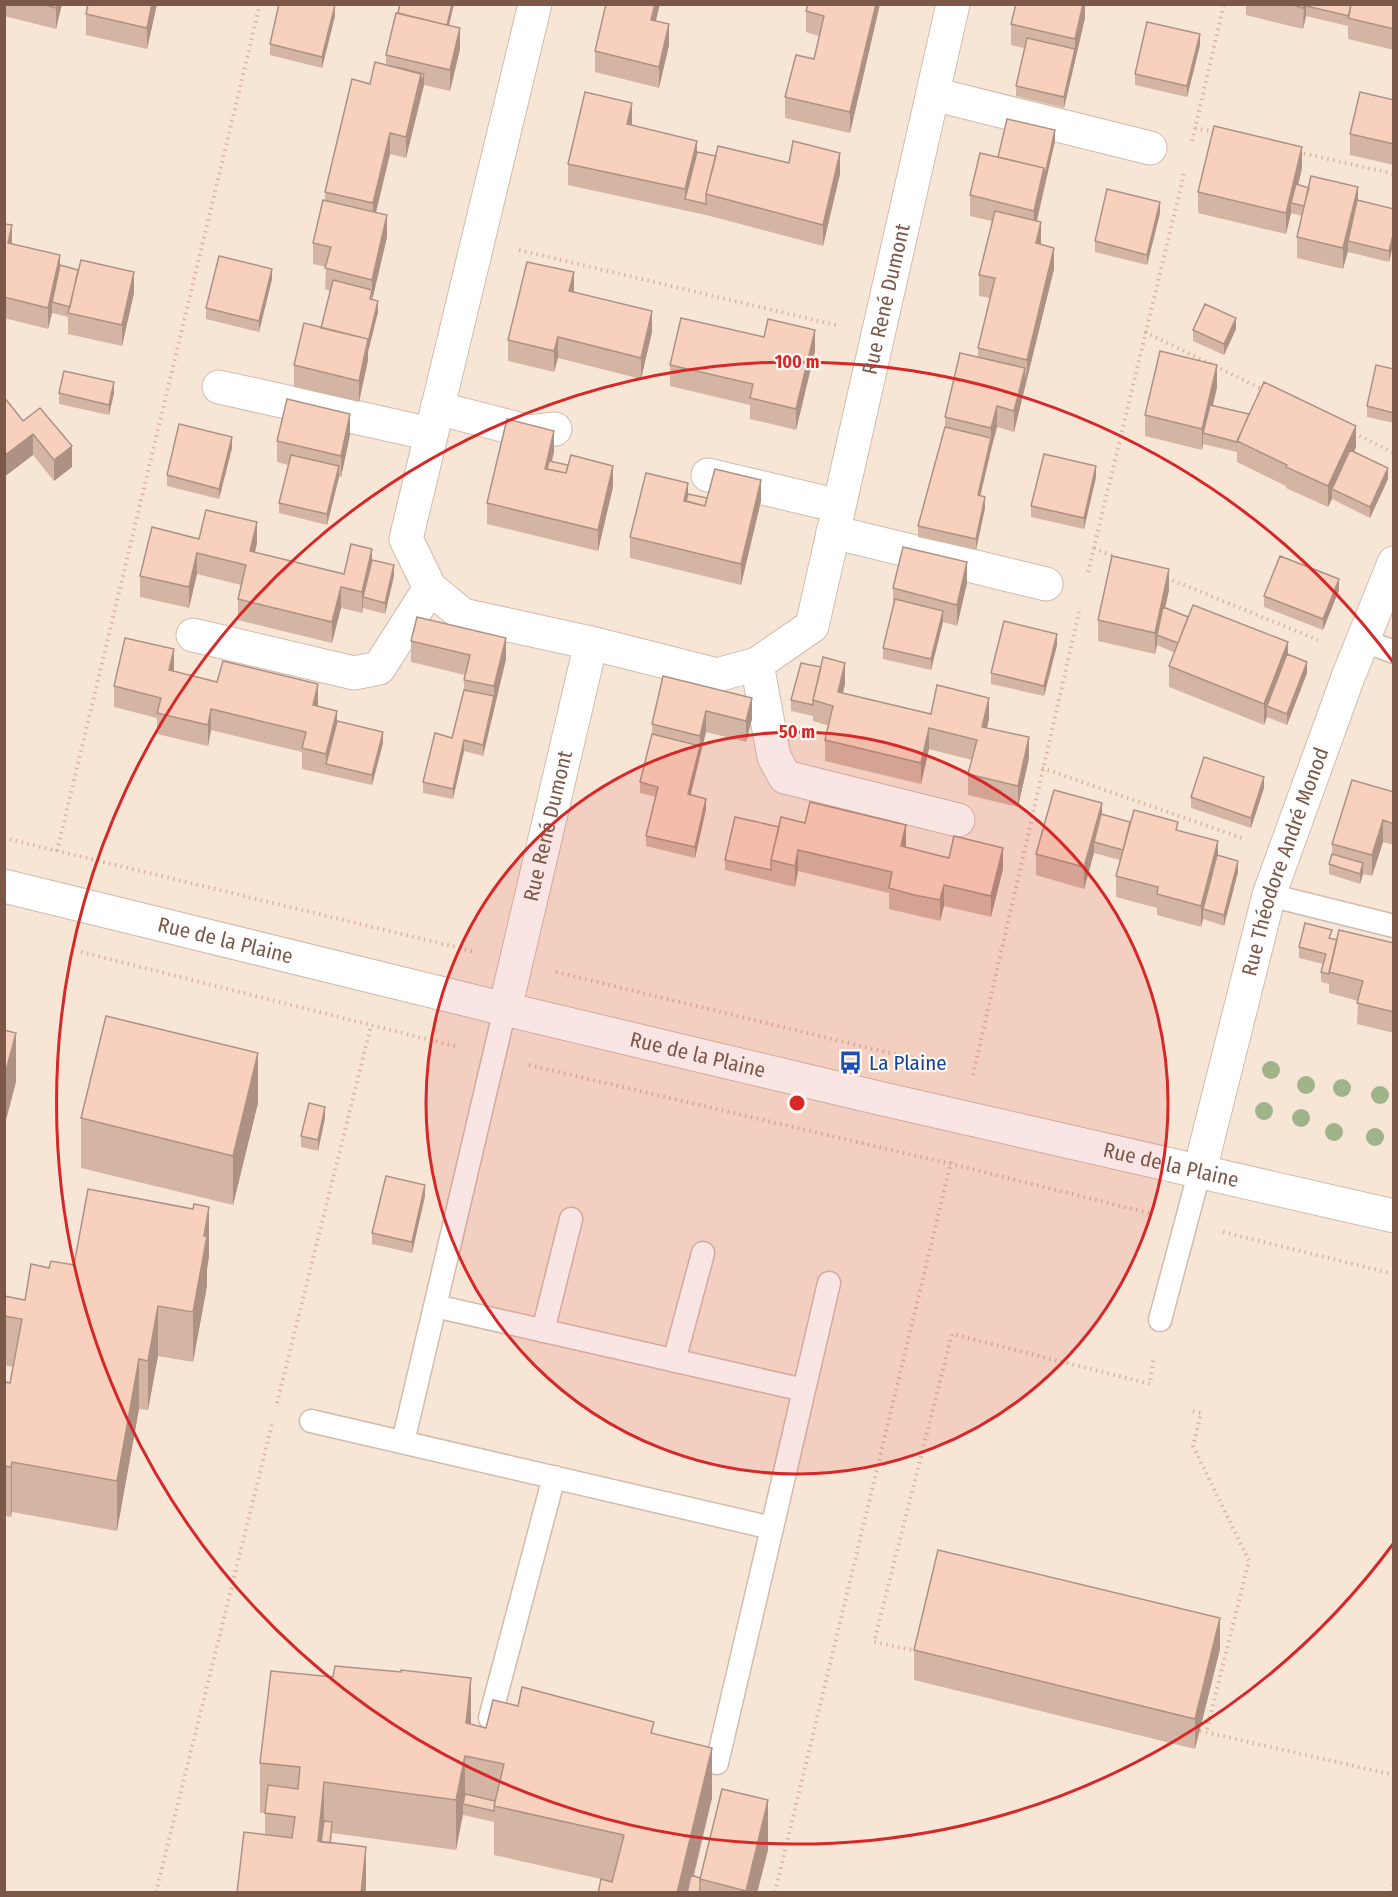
<svg xmlns="http://www.w3.org/2000/svg" width="1398" height="1897" font-family="'Fira Sans Condensed',sans-serif">
<style>
.residential{fill:#f7e6d6}
.lines{fill:none;stroke-linecap:round;stroke-linejoin:round}
.lane-casing{stroke:#d3bbac;stroke-width:25}
.street-casing{stroke:#d3bbac;stroke-width:35}
.path{stroke:#dcb49f;stroke-width:4;stroke-dasharray:1.5 4.5;stroke-linecap:butt}
.lane{stroke:#fff;stroke-width:22}
.street{stroke:#fff;stroke-width:33}
.tree{fill:#a0b389}
.wall{fill:#d4b4a3}
.shaded-wall{fill:#ad9284}
.building{fill:#f7d1bd;stroke:#ad9284;stroke-width:1.5}
.ring{fill:none;stroke:#d62828;stroke-width:3}
.labels{text-anchor:middle;dominant-baseline:central;stroke-width:4.5;stroke-linejoin:round;paint-order:stroke}
.street-label{font-size:21px;fill:#7c5849;stroke:#fff9f1}
.transit-label{font-size:21px;fill:#164399;stroke:#fff9f1;text-anchor:start}
.centre{fill:#d62828;stroke:#fff9f1;stroke-width:3}
.ring-label{font-size:18px;text-anchor:middle;font-weight:bold;fill:#d62828;stroke:#fff9f1;stroke-width:4.5;stroke-linejoin:round;paint-order:stroke}
</style>
<rect width="100%" height="100%" fill="#fef5e8"/>
<!-- residential -->
<path class="residential" d="M5,5H1393V1892H5Z"/>
<g class="lines">
<defs>
<path id="lane" d="M1362,640L1394,652
M1269,895L1394,926
M1160,1320L1200,1170
M543,1331L571,1219
M674,1361L703,1253
M804,1390L829,1283
M311,1421L772,1528L804,1390L435,1306
M403,1442L505,1009
M490,1718L554,1477
M717,1763L772,1528"/>
<g id="street">
<path id="s1" d="M535,4L406,539L430,588L463,615L591,643L717,675L757,664L812,626L953,4"/>
<path d="M933,94L1150,148"/>
<path d="M219,387L431,434"/>
<path d="M437,408L530,432L555,429"/>
<path d="M708,475L839,506"/>
<path d="M833,532L1046,584"/>
<path d="M193,635L354,673L379,668L430,588"/>
<path d="M757,664L774,757L785,777L958,820"/>
<path id="s2" d="M4,886L505,1009L883,1099L1394,1216"/>
<path id="s3" d="M505,1009L591,643"/>
<path id="s4" d="M1200,1170L1269,895L1348,677L1394,563"/>
</g>
</defs>
<!-- lane casing -->
<use href="#lane" class="lane-casing"/>
<!-- street casing -->
<use href="#street" class="street-casing"/>
<!-- path -->
<path class="path" d="M1195,128L1215,132
M1192,141L1224,4
M1298,152L1394,174
M519,250L836,325
M1145,332L1266,391
M1354,433L1394,453
M1094,548L1118,558
M1088,572L1184,174
M1167,578L1318,640
M1042,768L1245,839
M4,838L476,952
M57,851L260,4
M81,952L458,1047
M556,972L931,1063
M529,1065L951,1164L1149,1213
M973,1075L1079,612
M1223,1232L1394,1274
M277,1403L371,1026
M1193,1411L1201,1413L1193,1446L1249,1561L1206,1733
M917,1651L874,1642L952,1334L1150,1384L1154,1356
M1200,1731L1394,1775
M156,1892L272,1424
M775,1892L952,1158
M1392,1892L1394,1881"/>
<!-- lane -->
<use href="#lane" class="lane"/>
<!-- street -->
<use href="#street" class="street"/>
</g>
<!-- trees -->
<g class="tree">
<circle cx="1271" cy="1070" r="9"/>
<circle cx="1306" cy="1085" r="9"/>
<circle cx="1342" cy="1088" r="9"/>
<circle cx="1380" cy="1095" r="9"/>
<circle cx="1264" cy="1111" r="9"/>
<circle cx="1301" cy="1118" r="9"/>
<circle cx="1334" cy="1132" r="9"/>
<circle cx="1375" cy="1137" r="9"/>
</g>
<!-- wall -->
<path class="wall" d="M4,4H62L56,29L4,16Z
M157,4L147,49L86,35V14Z
M400,4H454L449,26L460,49L450,91L424,85L406,158L390,154L376,213L387,237L372,300L378,312L368,352V360L359,402L294,387V365L321,328L330,291L325,289L326,267L313,264V243L325,200V192L370,84L386,65V55Z
M880,4L850,133L785,118V97L814,59L819,36L806,32V11Z
M1085,4V18L1064,108L1016,96V86L1024,48L1011,45V24Z
M1246,4H1394V50L1348,39V26L1306,16L1303,29L1246,15Z
M335,16L322,68L270,55V44Z
M669,45L659,88L595,72V51Z
M1200,45L1187,97L1135,85V74Z
M1394,100V165L1350,155V134Z
M632,124L631,125L697,152L716,156L789,163L840,174L823,246L706,215L568,185V164Z
M1055,141L1037,221L1041,245L1054,269L1014,432L997,427L980,496L985,508L976,550L918,537V526L945,427V417L978,357V348L990,298L979,296V275L992,221L970,216V195L998,157Z
M1302,168L1298,185L1394,209V241L1389,262L1348,252V251L1343,269L1297,258V237L1302,216L1291,213L1286,234L1198,213V192Z
M1160,213L1147,265L1095,252V241Z
M4,224L12,244L60,265L134,293L122,346L68,334V317L52,313L48,329L4,318Z
M272,279L259,332L206,319V308Z
M574,292L652,332L641,379L558,358L554,372L508,361V340Z
M1236,329L1224,355L1193,341V330Z
M764,337L815,351L796,430L750,419V405L670,386V365Z
M1394,369V423L1367,417V406Z
M1217,387L1213,406L1356,447L1354,452L1388,479L1370,518L1332,499L1328,507L1286,488V486L1237,462V452L1203,444L1202,450L1145,436V415Z
M59,393H114L109,415L59,404Z
M4,397L23,421L72,467L54,481L33,455L4,477Z
M350,435L341,477H339L327,525L279,513V503L288,465L277,462V441Z
M232,448L219,499L167,486V475Z
M554,452L552,461L613,487L598,551L487,524V503Z
M1096,477L1084,529L1031,517V506Z
M688,494L707,498L761,501L741,585L630,558V537Z
M199,539L257,543L255,552L344,574L372,560L394,576L385,614L363,608L362,613L341,608L332,643L238,620V599L241,585L197,574L189,608L140,597V576Z
M967,583L957,626L943,622L931,670L883,659V648L893,606V588Z
M1169,590L1165,607L1288,655L1307,673L1287,725L1267,717L1264,725L1169,687V666L1175,653L1157,645L1155,654L1098,641V620Z
M1339,590L1323,630L1264,607V596Z
M411,641L506,659L483,756L464,751L453,799L423,793V782L452,738L464,690V680L465,675L411,662Z
M1057,645L1044,696L991,684V673Z
M174,670V672L318,705V706L337,721L383,743L372,785L302,769V752L211,730L208,746L157,734V718L114,707V686Z
M663,676L752,719L746,742L706,732L691,794L706,809L695,858L646,846V836L656,797L640,793V782L652,734V724Z
M845,684L843,693L931,714L989,719L987,728L1029,758L1018,807L968,795V774L972,760L929,749L921,784L825,761V740L829,726L813,721V716L791,711V700Z
M1264,788L1251,828L1191,808V797Z
M1394,792V845L1383,842L1372,876L1363,874L1360,884L1329,874V864L1332,854V844Z
M1102,814L1130,822L1178,830L1218,856L1238,872L1224,926L1203,919L1201,927L1157,915V908L1116,897V876L1120,860L1094,853L1084,889L1036,875V854Z
M779,827L906,846V847L949,858L1003,869L991,917L944,906L940,921L889,909V893L798,871L795,887L725,870V860Z
M1332,938L1337,940L1394,943V1033L1357,1024L1358,1001L1329,993V984L1321,982V972L1323,964L1299,958V947Z
M258,1103L233,1205L81,1168V1118Z
M325,1118L318,1151L301,1147V1136Z
M425,1196L412,1253L372,1244V1233Z
M209,1256L207,1269V1286L193,1362L158,1356L148,1410L139,1409L117,1531L12,1512L11,1517L4,1516V1392L10,1383L13,1367L4,1365V1296L25,1300L49,1268Z
M1220,1649L1195,1749L914,1680V1650Z
M518,1706L654,1734L712,1798L694,1876L700,1878L768,1850L757,1893H598L601,1879L494,1855V1822L463,1815V1814L456,1850L332,1833L331,1843L366,1893L265,1835V1813H260V1763L471,1724L486,1728Z"/>
<!-- shaded-wall -->
<path class="shaded-wall" d="M57,4H62L56,29V8Z
M152,4H157L147,49V28Z
M452,4H454L444,45V34Z
M655,4H660L651,41V20Z
M876,4H880L850,133V112Z
M1083,4H1085V18L1064,108V97L1075,49V39Z
M1304,4H1309L1306,6V16L1303,29Z
M335,5V16L322,68V57Z
M669,24V45L659,88V67Z
M460,28V49L450,91V70Z
M1200,34V45L1187,97V86Z
M421,74H424V85L406,158V137Z
M632,103V124L627,145V124Z
M1055,130V141L1032,241L1034,211L1044,168Z
M390,133V154L371,232L373,213V203Z
M697,141V162L685,199V189Z
M1302,147V168L1294,203H1291V213L1286,234V213Z
M840,153V174L823,246V225Z
M1358,187V208L1348,241V251L1343,269V248Z
M1160,202V213L1147,265V255Z
M387,215V237L372,301V280Z
M1041,222V243L1036,265V243Z
M12,225V246L8,243Z
M1394,231V241L1389,262V251Z
M1054,248V269L1014,432V411L1025,368V378L1027,370V360Z
M60,255V276L52,302V313L48,329V308Z
M272,269V279L259,332V321Z
M134,272V293L122,346V325Z
M574,272V293L569,291Z
M378,301V312L368,352V360L359,402V381Z
M652,311V332L641,379V358Z
M1236,318V329L1224,355V344Z
M815,330V351L796,430V409Z
M558,337V358L554,372V351Z
M1217,365V387L1206,434L1203,433V444L1202,450V429Z
M114,382V393L109,415V405Z
M997,406V427L991,449V428Z
M350,414V435L341,477V456Z
M1356,426V447L1336,490L1332,489V499L1328,507V486Z
M554,431V452L547,478L545,469Z
M33,434V455L4,477V456Z
M232,437V448L219,499V489Z
M991,438V449L978,506V495Z
M72,446V467L54,481V460Z
M339,466V477L327,525V514Z
M613,466V487L598,551V530Z
M1096,466V477L1084,529V518Z
M1388,468V479L1370,518V507Z
M761,480V501L741,585V564Z
M688,483V504L684,501Z
M985,497V508L976,550V539Z
M257,522V543L250,572V551Z
M372,549V570L363,597V608L362,613V592Z
M197,553V574L189,608V587Z
M967,562V583L957,626V605Z
M394,565V576L385,614V603Z
M1169,569V590L1159,636L1157,635V645L1155,654V633Z
M1339,579V590L1323,630V619Z
M341,587V608L332,643V622Z
M943,611V622L931,670V659Z
M1057,634V645L1044,696V686Z
M506,638V659L483,756V745L494,696V686Z
M1288,642V663L1267,706V717L1264,725V704Z
M174,649V670L169,692V670Z
M1307,662V673L1287,725V714Z
M845,663V684L838,713V692Z
M318,684V705L313,726V705Z
M752,698V719L746,742V721Z
M989,698V719L982,748V727Z
M211,709V730L208,746V725Z
M337,711V732L326,764V775V754Z
M706,711V732L688,804V794L700,746V736Z
M929,728V749L921,784V763Z
M383,732V743L372,785V775Z
M1029,737V758L1018,807V786Z
M464,740V751L453,799V789Z
M1264,777V788L1251,828V818Z
M706,799V809L695,858V847Z
M1102,803V824L1094,842V853L1084,889V867Z
M1383,820V842L1372,876V855Z
M906,825V846L901,867V846Z
M1218,841V862L1203,909V919L1201,927V906Z
M1003,848V869L991,917V896Z
M798,850V871L795,887V866Z
M1238,861V872L1224,926V915Z
M1363,863V874L1360,884V874Z
M944,885V906L940,921V900Z
M16,1033V1082L4,1128V1078Z
M258,1053V1103L233,1205V1156Z
M325,1107V1118L318,1151V1140Z
M425,1185V1196L412,1253V1242Z
M209,1207V1256L207,1269V1286L193,1362V1312Z
M158,1306V1356L148,1410V1361Z
M139,1359V1409L117,1531V1481Z
M12,1462V1512L11,1517V1467Z
M1220,1618V1649L1195,1749V1719Z
M471,1678V1728L466,1723Z
M712,1748V1798L689,1893H677Z
M465,1756V1805L463,1804V1814L456,1850V1800Z
M324,1782V1832L319,1880L318,1841Z
M768,1800V1850L757,1893H746Z
M366,1847V1893H361Z"/>
<!-- building -->
<path class="building" d="M43,4H57L56,8Z
M88,4H152L147,28L86,14Z
M279,4L335,5L322,57L270,44Z
M400,4H452L447,25L398,13Z
M606,4H655L651,20L669,24L659,67L595,51Z
M808,4H876L850,112L785,97L796,55L814,59L824,16L806,11Z
M1016,4H1083L1075,39L1011,24Z
M1290,4H1304L1303,8Z
M1306,4H1351L1349,16L1306,6Z
M1351,4H1394V29L1348,18Z
M396,13L460,28L450,70L386,55Z
M1147,22L1200,34L1187,86L1135,74Z
M1027,38L1075,49L1064,97L1016,86Z
M375,62L421,74L406,137L390,133L373,203L325,192L352,79L370,84Z
M396,67L424,74L421,84V74Z
M585,92L632,103L627,124L697,141L685,189L568,164Z
M1360,92L1394,100V144L1350,134Z
M1007,119L1055,130L1044,179V168L998,157Z
M1214,126L1302,147L1286,213L1198,192Z
M793,141L840,153L823,225L706,194L718,146L789,163Z
M697,152L716,156L706,194V204L685,199Z
M980,153L1044,168L1034,211L970,195Z
M1311,176L1358,187L1343,248L1297,237Z
M1296,184L1309,188L1304,206L1291,203Z
M1107,189L1160,202L1147,255L1095,241Z
M323,200L387,215L372,280L325,268L331,247L313,243Z
M1357,200L1394,209V231L1389,251L1348,241Z
M995,211L1041,222L1036,243L1054,248L1027,360L978,348L995,278L979,275Z
M4,224L12,225L8,243L60,255L48,308L4,297Z
M219,256L272,269L259,321L206,308Z
M81,260L134,272L122,325L68,313Z
M527,262L574,272L569,291L652,311L641,358L558,337L554,351L508,340Z
M60,265L78,270L70,307L52,302Z
M333,280L372,290L370,299L378,301L368,342V339L321,328Z
M1205,304L1236,318L1224,344L1193,330Z
M681,318L764,337L768,319L815,330L796,409L750,398L753,384L670,365Z
M304,323L368,339L359,381L294,365Z
M1160,351L1217,365L1202,429L1145,415Z
M960,353L1025,368L1014,411L997,406L991,428L945,417Z
M1376,365L1394,369V413L1367,406Z
M64,371L114,382L109,405L59,393Z
M1264,382L1356,426L1328,486L1286,467L1287,465L1237,441Z
M4,397L23,421L40,408L72,446L54,460L33,434L4,456Z
M287,399L350,414L341,456L277,441Z
M1210,405L1249,414L1237,442L1203,433Z
M507,419L554,431L545,469L566,473L571,455L613,466L598,530L487,503Z
M179,424L232,437L219,489L167,475Z
M945,427L991,438L978,495L985,497L976,539L918,526Z
M1350,450L1388,468L1370,507L1332,489Z
M1044,454L1096,466L1084,518L1031,506Z
M291,455L339,466L327,514L279,503Z
M549,461L568,465L566,473L547,469Z
M715,469L761,480L741,564L630,537L646,473L688,483L684,501L705,506Z
M688,494L707,498L705,506L686,501Z
M206,510L257,522L250,551L344,574L351,544L372,549L362,592L341,587L332,622L238,599L246,565L197,553L189,587L140,576L152,527L199,539Z
M903,547L967,562L957,605L893,588Z
M1112,556L1169,569L1155,633L1098,620Z
M1280,556L1339,579L1323,619L1264,596Z
M372,560L394,565L385,603L363,597Z
M895,599L943,611L931,659L883,648Z
M1193,605L1288,642L1264,704L1169,666Z
M1163,607L1188,617L1178,643L1157,635Z
M417,617L506,638L494,686L464,680L470,655L411,641Z
M1004,621L1057,634L1044,686L991,673Z
M125,638L174,649L169,670L217,682L223,661L318,684L313,705L337,711L326,754L302,748L306,732L211,709L208,725L157,713L161,698L114,686Z
M1287,654L1307,662L1287,714L1267,706Z
M823,657L845,663L838,692L931,714L937,685L989,698L982,727L1029,737L1018,786L968,774L977,740L929,728L921,763L825,740L833,706L813,700Z
M801,663L821,667L813,700V705L791,700Z
M663,676L752,698L746,721L706,711L700,736L652,724Z
M464,690L494,696L483,745L464,740L453,789L423,782L435,733L452,738Z
M337,721L383,732L372,775L326,764Z
M652,734L700,746L688,794L706,799L695,847L646,836L658,787L640,782Z
M1204,757L1264,777L1251,818L1191,797Z
M1352,780L1394,792V824L1383,820L1372,855L1332,844Z
M1054,790L1102,803L1084,867L1036,854Z
M810,802L906,825L901,846L949,858L954,836L1003,848L991,896L944,885L940,900L914,895L889,888L892,872L798,850L795,866L771,860L781,817L805,823Z
M1134,810L1178,822L1176,830L1218,841L1201,906L1157,894L1158,887L1116,876Z
M1101,814L1130,822L1123,850L1094,842Z
M735,817L779,827L771,860V870L725,860Z
M1332,854L1363,863L1360,874L1329,864Z
M1217,855L1238,861L1224,915L1203,909Z
M1305,923L1332,930L1329,938L1337,940L1329,974L1321,972L1326,954L1299,947Z
M1339,930L1394,943V1012L1357,1003L1363,981L1329,972Z
M106,1016L258,1053L233,1156L81,1118Z
M4,1030L16,1033L4,1078Z
M309,1103L325,1107L318,1140L301,1136Z
M386,1176L425,1185L412,1242L372,1233Z
M88,1189L193,1209L194,1204L209,1207L204,1236H207L193,1312L158,1306L148,1361L139,1359L117,1481L12,1462L11,1467L4,1466V1392L6,1382L10,1383L22,1319L4,1316V1296L25,1300L31,1264L49,1268L51,1261L74,1265Z
M938,1550L1220,1618L1195,1719L914,1650Z
M335,1666L401,1672V1670L471,1678L466,1723L486,1728L493,1700L518,1706L522,1687L654,1722L651,1733L712,1748L677,1893H598L601,1879L612,1882L624,1835L494,1806L504,1764L465,1756L456,1800L324,1782L318,1841L366,1847L361,1893H237L244,1832L292,1838L295,1817L265,1813L268,1785L298,1789L300,1767L260,1763L271,1671L333,1677Z
M722,1789L768,1800L746,1891L700,1879Z
M465,1794L495,1801L494,1811L463,1804Z
M324,1821L332,1822L330,1843L321,1842Z
M691,1875L700,1878V1893H687Z"/>
<!-- distance rings -->
<circle cx="797" cy="1103" r="371" fill="#d62828" fill-opacity=".12"/>
<g class="ring">
<circle cx="797" cy="1103" r="371"/>
<path d="M1393 1544A741 741 0 1 1 1393 662"/>
</g>
<!-- icons -->
<defs>
<symbol id="bus-bare" viewBox="-9 -9 18 18"><path d="M-5-6H5V4H4V6H2V4H-2V6H-4V4H-5ZM-3.5-4V0h7V-4ZM-3.5 1.2v1.5H-2V1.2ZM2 1.2v1.5H3.5V1.2Z" fill="#1a4fb4" stroke="#fff9f1" stroke-width="2.5" paint-order="stroke"/></symbol>
</defs>
<g fill-rule="evenodd">
<use href="#bus-bare" x="834" y="1046" width="33" height="33"/>
</g>
<g class="labels">
<!-- street labels -->
<g class="street-label">
<text stroke="none"><textPath href="#s1" startOffset="1352">Rue René Dumont</textPath></text>
<text stroke="none"><textPath href="#s3" startOffset="188">Rue René Dumont</textPath></text>
<text stroke="none"><textPath href="#s4" startOffset="320">Rue Théodore André Monod</textPath></text>
<text stroke="none"><textPath href="#s2" startOffset="228">Rue de la Plaine</textPath></text>
<text stroke="none"><textPath href="#s2" startOffset="714">Rue de la Plaine</textPath></text>
<text stroke="none"><textPath href="#s2" startOffset="1200">Rue de la Plaine</textPath></text>
</g>
<!-- transit labels -->
<g class="transit-label">
<text x="869" y="1063">La Plaine</text>
</g>
</g>
<circle cx="797" cy="1103" r="9" class="centre"/>
<g class="ring-label">
<text x="797" y="368">100 m</text>
<text x="797" y="738">50 m</text>
</g>
<!-- border -->
<rect width="1398" height="1897" fill="none" stroke="#7c5849" stroke-width="12"/>
</svg>
